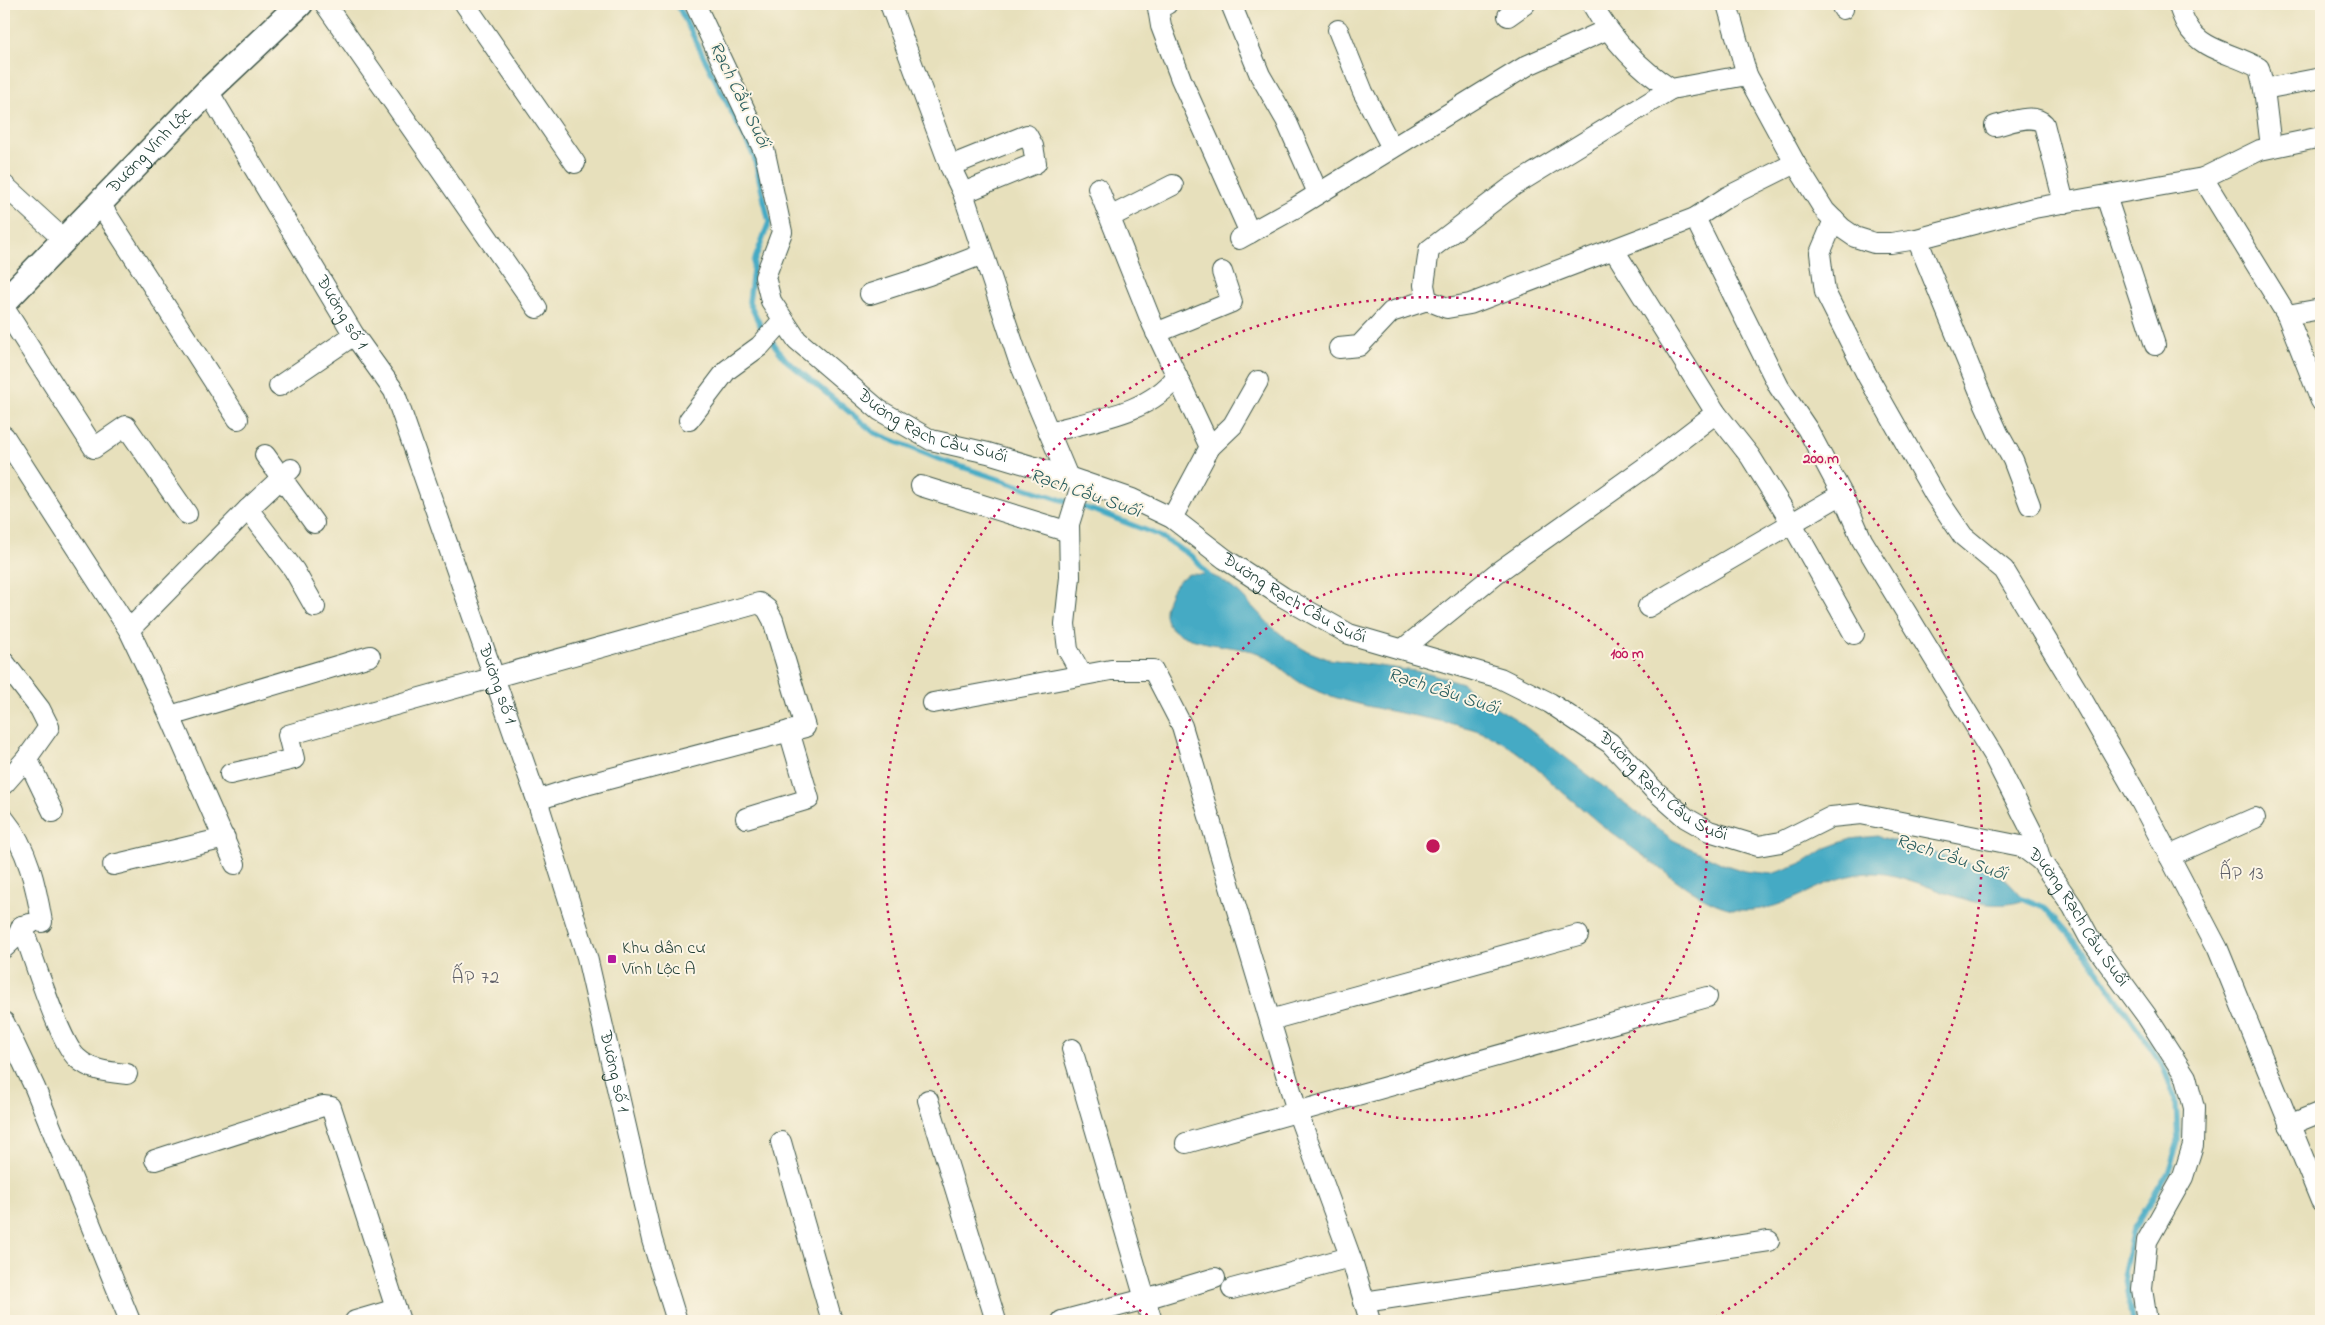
<svg xmlns="http://www.w3.org/2000/svg" width="2325" height="1325" font-family="'Indie Flower',sans-serif">
<style>
.water{fill:#44aac4;stroke:#32747c}
.lines{fill:none;stroke-linecap:round;stroke-linejoin:round}
.stream{stroke:#44aac4;stroke-width:5.5}
.minor-casing{stroke:#3d5548;stroke-width:22}
.major-casing{stroke:#3d5548;stroke-width:28}
.minor{stroke:#fff;stroke-width:20}
.major{stroke:#fff;stroke-width:25}
.ring{fill:none;stroke:#c2185b;stroke-width:2.5;stroke-dasharray:2.5 5}
.poi-dot{fill:#b5179e;stroke:#fcf5e5;stroke-width:2}
.labels{text-anchor:middle;dominant-baseline:central;stroke-width:4;stroke-linejoin:round;paint-order:stroke}
.street-label{font-size:18px;fill:#1f3d34;stroke:#fcf5e5}
.poi-label{font-size:18px;fill:#1f3d34;stroke:#fcf5e5;text-anchor:start}
.water-label{font-size:19px;font-style:italic;fill:#2a5e5f;stroke:#fcf5e5}
.neighbourhood-label{font-size:19px;letter-spacing:1px;fill:#606169;stroke:#fcf5e5}
.centre{fill:#c2185b;stroke:#fcf5e5;stroke-width:2.5}
.ring-label{font-size:15px;text-anchor:middle;font-weight:bold;fill:#c2185b;stroke:#fcf5e5;stroke-width:4;stroke-linejoin:round;paint-order:stroke}
</style>
<rect width="100%" height="100%" fill="#fcf5e5"/>
<filter id="ink" filterUnits="userSpaceOnUse"><feTurbulence type="fractalNoise" baseFrequency=".02" numOctaves="2"/><feDisplacementMap in="SourceGraphic" scale="10" xChannelSelector="R" yChannelSelector="G"/><feConvolveMatrix kernelMatrix="1 2 1 2 8 2 1 2 1" color-interpolation-filters="sRGB"/></filter>
<filter id="wash" filterUnits="userSpaceOnUse"><feTurbulence type="fractalNoise" baseFrequency=".0096" numOctaves="4" result="noise"/><feDisplacementMap in="SourceGraphic" scale="20" xChannelSelector="R" yChannelSelector="G"/><feGaussianBlur stdDeviation="1.12" result="paint"/><feColorMatrix in="noise" values="0 0 0 0 0 0 0 0 0 0 0 0 0 0 0 0 0 1.4 0 .05"/><feComposite in="paint" operator="in"/></filter>
<g filter="url(#wash)">
<rect width="100%" height="100%" fill="#e7e0bc"/>
<!-- water -->
<path class="water" d="M1189,574L1211,575L1222,580L1240,594L1272,627L1287,639L1305,650L1328,659L1429,673L1462,683L1479,697L1514,718L1673,840L1723,864L1744,871L1772,874L1805,862L1826,848L1850,839L1877,836L1983,867L2008,881L2021,895L2022,901C1974,917 1921,875 1875,873C1826,871 1790,914 1740,910C1713,908 1685,887 1664,871C1643,855 1620,840 1599,823C1583,809 1565,795 1549,780C1524,756 1499,735 1465,727C1413,713 1357,709 1308,687C1289,678 1277,661 1258,653C1233,643 1155,647 1166,605C1171,590 1175,581 1189,574Z"/>
<g class="lines">
<!-- stream -->
<path class="stream" d="M677,4L754,156L769,222L754,262L749,302L761,327L786,360L875,433L941,460L1101,513L1158,535L1193,557L1212,580
M2015,895L2044,907L2086,954L2162,1064L2176,1100L2178,1142L2168,1173L2133,1230L2124,1272L2132,1321"/>
</g>
</g>
<g filter="url(#ink)">
<g class="lines">
<defs>
<g id="minor">
<path d="M325,4L537,308"/>
<path d="M465,4L575,163"/>
<path id="s1" d="M695,4L765,153L782,232L765,277L771,301L797,340L879,410L931,440L988,453L1068,477L1132,499L1172,518L1225,559L1283,597L1349,634L1500,678L1550,703L1610,743L1653,789L1686,818L1709,831L1758,846L1781,842L1831,817L1861,814L2021,846L2041,861L2073,907L2089,937L2146,1015L2186,1077L2194,1108L2193,1145L2183,1177L2147,1241L2142,1289L2147,1321"/>
<path d="M890,4L950,166L963,193L1019,361L1068,477"/>
<path d="M1167,4L1158,8L1161,26L1181,79L1250,233"/>
<path d="M1231,4L1260,75L1286,120L1318,193"/>
<path d="M1592,4C1612,39 1636,67 1671,89L1747,75"/>
<path d="M1727,4L1747,75L1795,163L1825,211L1842,228L1855,237L1874,243H1891L1917,239L2034,208L2203,178L2260,150L2321,137"/>
<path d="M1841,4L1843,9"/>
<path d="M2178,4C2181,11 2183,19 2187,25C2202,52 2235,53 2259,68L2264,89L2271,147"/>
<path d="M1508,16L1525,4"/>
<path d="M1338,30L1363,92L1392,148"/>
<path d="M2264,89L2321,78"/>
<path id="s2" d="M208,91L354,335L394,391L537,800L587,957L652,1240L677,1321"/>
<path d="M1995,126C2009,123 2033,112 2044,124L2064,203"/>
<path d="M950,166L1027,135L1033,146L1036,163L963,193"/>
<path d="M2203,178L2287,315L2321,401"/>
<path d="M4,185L63,239"/>
<path d="M1098,188L1152,323L1210,447L1172,518"/>
<path d="M2106,196L2155,345"/>
<path d="M100,204L238,419"/>
<path d="M1110,217L1173,185"/>
<path d="M1695,218L1779,387L1808,430L1842,494L1862,540L1993,755L2033,834L2041,861"/>
<path d="M1834,220L1820,253L1825,292L1867,375L1935,495L1963,536L2004,570L2078,692L2141,802L2218,949L2321,1201"/>
<path d="M1239,239L1295,208L1528,65L1606,30"/>
<path d="M1917,239L1984,402L1998,433L2013,460L2030,505"/>
<path d="M1614,250L1716,413L1750,456L1791,522L1854,634"/>
<path d="M870,294L929,275L983,254"/>
<path d="M1427,300L1424,285L1429,250L1513,186L1671,89"/>
<path d="M4,308L94,448L126,426L187,514"/>
<path d="M2287,315L2321,309"/>
<path d="M1156,333L1232,302L1222,272"/>
<path d="M1339,348L1359,346L1391,312L1427,300L1447,308L1470,304L1695,218L1727,197L1795,163"/>
<path d="M279,386L354,335"/>
<path d="M689,420L727,370L760,346L783,320"/>
<path d="M1049,432C1093,420 1149,414 1177,376"/>
<path d="M4,436L129,630L170,716L235,864"/>
<path d="M1210,447L1233,425L1258,381"/>
<path d="M265,455L314,523"/>
<path d="M1082,482L1069,524L1070,577L1065,624L1068,650L1082,675"/>
<path d="M921,486L1069,532"/>
<path d="M248,509L294,570L315,607"/>
<path d="M1648,607L1842,494"/>
<path d="M129,630L248,509L291,469"/>
<path d="M1403,649L1498,572L1647,466L1716,413"/>
<path d="M4,662L40,709L49,727L27,758L4,784"/>
<path d="M933,703L1111,670H1153L1182,726L1297,1111L1353,1264L1370,1321"/>
<path d="M170,716L370,656"/>
<path d="M27,758L53,812"/>
<path d="M230,774L294,759L288,735L759,603L767,609L773,620L805,727L574,788L537,800"/>
<path d="M746,818L809,799L789,731"/>
<path d="M4,819C28,848 36,886 42,922"/>
<path d="M2169,856L2255,818"/>
<path d="M113,865L225,838"/>
<path d="M22,926C32,953 59,1042 77,1058C91,1071 109,1072 127,1074"/>
<path d="M4,948L18,935L22,926L30,924"/>
<path d="M1270,1020L1578,935"/>
<path d="M4,1022L35,1088L130,1321"/>
<path d="M1072,1049L1145,1299L1215,1278"/>
<path d="M928,1100L996,1321"/>
<path d="M2289,1125L2321,1112"/>
<path d="M781,1142L832,1321"/>
<path d="M1186,1143L1707,997"/>
<path d="M155,1160L323,1106L331,1107L400,1321"/>
<path d="M1232,1289L1350,1257"/>
<path d="M1364,1302L1769,1241"/>
<path d="M355,1321L396,1309"/>
<path d="M1062,1321L1145,1299L1152,1321"/>
</g>
<g id="major">
<path id="s3" d="M4,302L208,91L300,4"/>
</g>
</defs>
<!-- minor casing -->
<use href="#minor" class="minor-casing"/>
<!-- major casing -->
<use href="#major" class="major-casing"/>
<!-- minor -->
<use href="#minor" class="minor"/>
<!-- major -->
<use href="#major" class="major"/>
</g>
</g>
<!-- distance rings -->
<g class="ring">
<circle cx="1433" cy="846" r="274"/>
<path d="M1154 1319A549 549 0 1 1 1712 1319"/>
</g>
<!-- markers -->
<rect class="poi-dot" x="607" y="954" width="10" height="10" rx="2.5"/>
<g class="labels">
<!-- street labels -->
<g class="street-label">
<text stroke="none"><textPath href="#s3" startOffset="210">Đường Vĩnh Lộc</textPath></text>
<text stroke="none"><textPath href="#s2" startOffset="259">Đường số 1</textPath></text>
<text stroke="none"><textPath href="#s1" startOffset="529">Đường Rạch Cầu Suối</textPath></text>
<text stroke="none"><textPath href="#s1" startOffset="934">Đường Rạch Cầu Suối</textPath></text>
<text stroke="none"><textPath href="#s2" startOffset="664">Đường số 1</textPath></text>
<text stroke="none"><textPath href="#s1" startOffset="1354">Đường Rạch Cầu Suối</textPath></text>
<text stroke="none"><textPath href="#s1" startOffset="1834">Đường Rạch Cầu Suối</textPath></text>
<text stroke="none"><textPath href="#s2" startOffset="1069">Đường số 1</textPath></text>
</g>
<!-- poi labels -->
<g class="poi-label">
<text x="622" y="949">Khu dân cư<tspan x="622" dy="21">Vĩnh Lộc A</tspan></text>
</g>
<!-- water labels -->
<g class="water-label">
<text transform="translate(739 95) rotate(64)">Rạch Cầu Suối</text>
<text transform="translate(1085 494) rotate(19)">Rạch Cầu Suối</text>
<text transform="translate(1443 692) rotate(18)">Rạch Cầu Suối</text>
<text transform="translate(1951 858) rotate(18)">Rạch Cầu Suối</text>
</g>
<!-- neighbourhood labels -->
<g class="neighbourhood-label">
<text x="2242" y="874">ẤP 13</text>
<text x="476" y="978">ẤP 72</text>
</g>
</g>
<circle cx="1433" cy="846" r="8" class="centre"/>
<g class="ring-label">
<text x="1821" y="463">200 m</text>
<text x="1627" y="658">100 m</text>
</g>
<!-- margin -->
<rect width="2325" height="1325" fill="none" stroke="#fcf5e5" stroke-width="20"/>
</svg>
